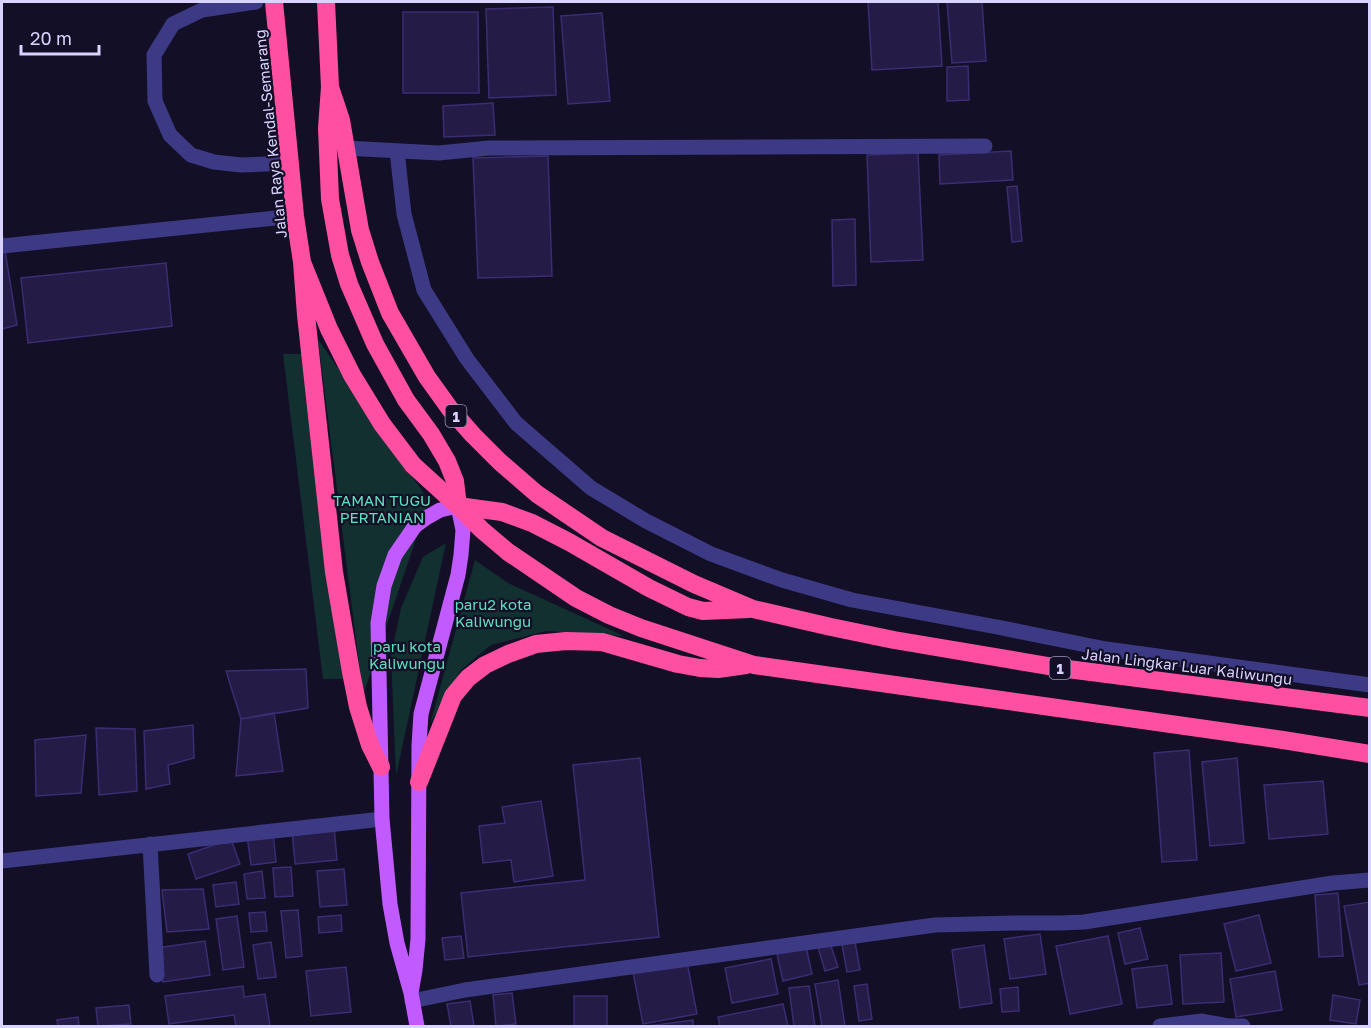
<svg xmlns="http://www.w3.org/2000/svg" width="1371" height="1028" font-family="'Golos Text',sans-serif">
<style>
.green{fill:#12302f}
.building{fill:#241b47;stroke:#3b2d73;stroke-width:1.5}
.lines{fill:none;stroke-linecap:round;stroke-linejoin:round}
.minor{stroke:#3d3a85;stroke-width:15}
.major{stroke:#c25bff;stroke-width:15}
.highway{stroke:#ff4fa3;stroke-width:18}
.labels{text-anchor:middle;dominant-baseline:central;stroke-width:4.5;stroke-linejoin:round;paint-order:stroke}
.shield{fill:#130f26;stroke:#9e99be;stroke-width:1.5}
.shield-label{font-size:14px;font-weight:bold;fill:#d9d4ff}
.street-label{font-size:15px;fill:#d9d4ff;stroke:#130f26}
.park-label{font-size:15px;fill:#5fe0c0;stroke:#130f26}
</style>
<rect width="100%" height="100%" fill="#130f26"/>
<!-- green -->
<path class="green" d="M318,339L429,501L363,695Z
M283,354H303L344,679H323Z
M446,543L396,776L391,656L401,608L423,557Z
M475,560L508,583L624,636L546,631L491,645L461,670L430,724Z"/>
<!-- building -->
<path class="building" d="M868,2H938L942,66L872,70Z
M947,2H982L986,61L952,63Z
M553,7L556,95L489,98L486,9Z
M403,12H478L479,93H403Z
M602,13L610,101L568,104L561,16Z
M968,66L969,100L947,101V67Z
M493,103L495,135L444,137L443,106Z
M1011,151L1013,180L940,184L939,155Z
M918,153L923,260L871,262L867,155Z
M548,156L552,276L478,278L473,158Z
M1017,186L1022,241L1012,242L1007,187Z
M855,219L856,285L833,286L832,220Z
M2,232L17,325L2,329Z
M166,263L172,326L28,343L21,278Z
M306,669L308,708L241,719L226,671Z
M274,713L283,771L236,776L241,719Z
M193,725L194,758L168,765L170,784L146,789L144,731Z
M96,728L135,729L137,791L99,795Z
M86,735L81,793L36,796L35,740Z
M1189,750L1197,860L1162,862L1154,753Z
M640,758L659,937L468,957L461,893L585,880L573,765Z
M1237,758L1244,843L1210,846L1202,762Z
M1323,781L1328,834L1269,839L1264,785Z
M541,801L553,876L514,882L511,860L483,863L479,826L505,823L502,807Z
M334,826L337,860L295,864L292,830Z
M273,832L276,862L251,865L247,835Z
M231,839L240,864L196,879L188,854Z
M291,867L293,896L275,897L273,868Z
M344,869L347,905L320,907L317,871Z
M262,871L265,898L247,899L244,874Z
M236,882L239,904L216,907L213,885Z
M203,889L209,929L167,932L162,890Z
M1338,893L1343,956L1319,957L1315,895Z
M1370,902V983L1359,985L1344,906Z
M298,910L302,956L286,958L281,911Z
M265,912L267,931L251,932L249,913Z
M341,915L342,931L319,933L318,917Z
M1259,915L1271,963L1236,971L1224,924Z
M237,916L244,967L223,970L216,919Z
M1140,928L1148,959L1125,964L1118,933Z
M1040,934L1046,974L1010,979L1004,939Z
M461,936L464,958L445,960L442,938Z
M854,936L860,970L847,972L841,939Z
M1108,936L1122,1004L1070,1014L1056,946Z
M829,940L838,967L825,971L817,944Z
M205,941L210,975L163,982L157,948Z
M271,942L276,977L258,979L253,945Z
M984,945L992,1003L960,1008L952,950Z
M806,947L812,974L783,981L777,954Z
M1221,953L1224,1002L1183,1004L1180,955Z
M771,959L778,994L732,1003L725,968Z
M687,962L697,1014L643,1024L633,972Z
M1167,965L1172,1004L1137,1008L1132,969Z
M346,967L351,1012L311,1016L306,971Z
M1275,971L1282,1010L1236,1017L1230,979Z
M838,980L845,1026H822L815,984Z
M867,984L872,1019L859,1021L854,986Z
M243,986L244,997L265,994L270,1026H236L234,1015L169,1024L165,996Z
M809,986L815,1026H794L789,988Z
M1018,987L1019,1011L1002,1012L1000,989Z
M512,993L516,1024L496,1026L493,995Z
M1333,995L1360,1000L1356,1024L1330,1020Z
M574,996H607V1026H574Z
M470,1001L474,1026H451L447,1004Z
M783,1004L788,1026H720L718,1017Z
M129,1005L131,1024L98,1026L96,1008Z
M78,1017L79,1026H58L57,1020Z
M693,1020V1026H648Z"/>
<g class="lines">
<!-- minor -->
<path class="minor" d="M256,2L202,10L173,24L154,55L155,101L170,135L191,155L214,162L241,165L290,163
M345,148L439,153L489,148L985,146
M397,151L404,214L424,290L467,359L516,423L591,488L646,521L711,554L782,580L852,600L997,627L1106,649L1370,685
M2,246L295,216
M150,844L157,975
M2,861L382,819
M412,1001L465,990L935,925L1014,923H1060L1084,922L1333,883L1370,880
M1160,1026L1202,1021L1229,1026H1243"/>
<!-- major -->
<path class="major" d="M411,993L415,970L418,939L419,745L421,714L458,575L461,555L463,530L458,506L440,510L426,518L415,526L395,555L384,586L378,623L382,819L390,904L397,943L411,993L417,1026"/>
<!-- highway -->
<path class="highway" d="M274,2L295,216L302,262L306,315L334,572L351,672L358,707L370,745L381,767
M326,2L330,87L327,128L330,199L340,255L349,284L375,344L406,400L431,434L447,461L455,481L458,506
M330,87L341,120L360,230L370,262L390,313L427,377L450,409L473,435L500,462L537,494L602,538L694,584L753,609L831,627L894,640L1060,668L1370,708
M302,262L329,329L352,375L382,424L413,465L458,506L482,530L508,552L576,598L609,615L641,628L754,665L1283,740L1370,754
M458,506L502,512L532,523L569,542L649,588L688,607L703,611L749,609
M419,782L453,696L468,678L485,665L508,654L536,644L566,641L602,642L678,664L700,668L718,669L746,665"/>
</g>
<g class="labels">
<!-- shield labels -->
<g class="shield">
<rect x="445.5" y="405" width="21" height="22" rx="4.5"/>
<rect x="1049.5" y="657" width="21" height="22" rx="4.5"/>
</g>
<g class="shield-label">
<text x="456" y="416">1</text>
<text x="1060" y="668">1</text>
</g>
<!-- street labels -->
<g class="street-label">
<text transform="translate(270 134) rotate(-96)">Jalan Raya Kendal-Semarang</text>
<text transform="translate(1187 666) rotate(7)">Jalan Lingkar Luar Kaliwungu</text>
</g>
<!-- park labels -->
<g class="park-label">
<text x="382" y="500">TAMAN TUGU<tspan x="382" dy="17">PERTANIAN</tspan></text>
<text x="493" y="604">paru2 kota<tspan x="493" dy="17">Kaliwungu</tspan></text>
<text x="407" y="646">paru kota<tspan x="407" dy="17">Kaliwungu</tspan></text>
</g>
</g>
<!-- border -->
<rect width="1371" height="1028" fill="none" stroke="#d9d4ff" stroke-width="6"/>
<!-- scale -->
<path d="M21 45v9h78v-9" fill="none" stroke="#d9d4ff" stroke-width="3"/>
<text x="30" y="45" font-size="18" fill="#d9d4ff" stroke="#130f26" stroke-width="4.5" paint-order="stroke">20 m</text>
</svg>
